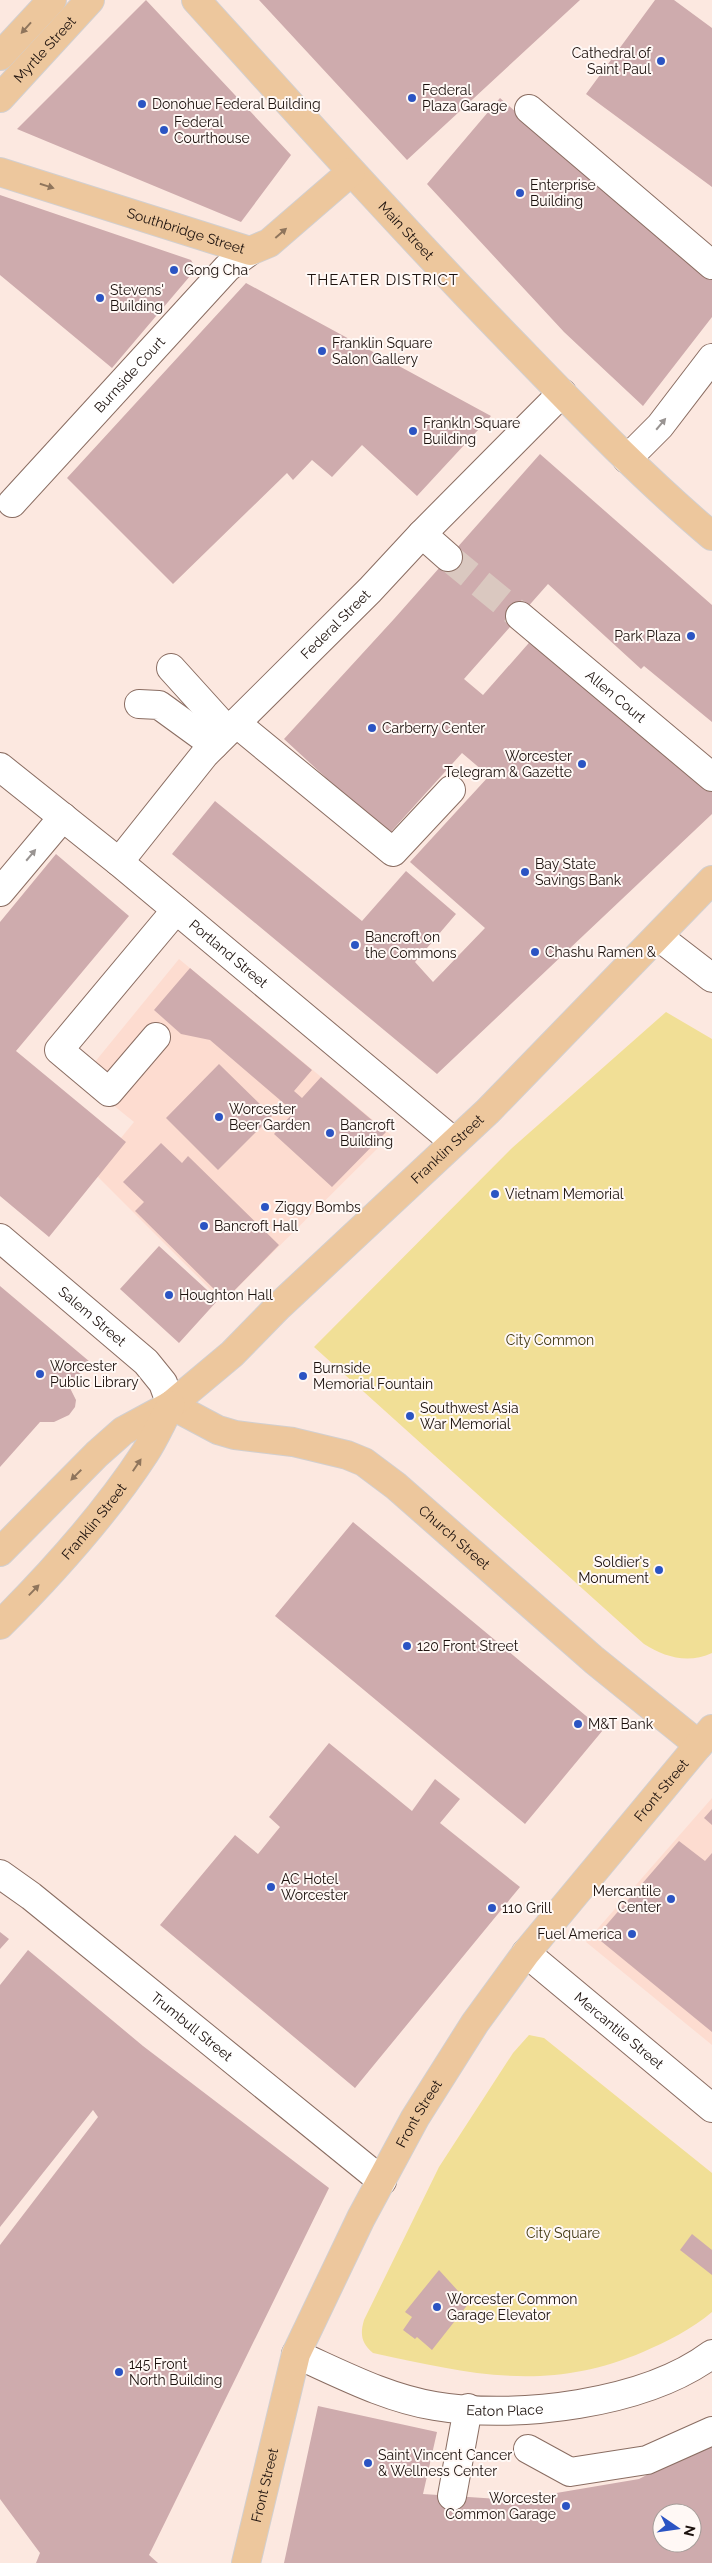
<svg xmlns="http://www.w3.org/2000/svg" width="712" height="2563" font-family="Raleway,sans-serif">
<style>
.built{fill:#fddcd0}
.green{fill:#f1df96}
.building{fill:#ceabad;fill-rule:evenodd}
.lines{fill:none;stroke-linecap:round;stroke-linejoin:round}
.minor-tunnel{stroke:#dac8c0;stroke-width:28;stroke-dasharray:28 14;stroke-linecap:butt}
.minor-casing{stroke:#8a6d62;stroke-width:30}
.major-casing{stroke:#d2cfcf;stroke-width:30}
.minor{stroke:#fff;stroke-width:28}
.major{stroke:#edc79d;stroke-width:28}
.oneway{fill:#8f755c}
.oneway2{fill:#999492}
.poi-dot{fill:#2b54c3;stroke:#fff8f5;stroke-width:2}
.labels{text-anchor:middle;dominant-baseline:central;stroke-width:4;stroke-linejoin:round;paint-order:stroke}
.street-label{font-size:14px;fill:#1c110d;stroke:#fff8f5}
.poi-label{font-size:14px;fill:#1c110d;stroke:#fff8f5;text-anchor:start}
.park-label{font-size:14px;fill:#433a14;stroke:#fff8f5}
.neighbourhood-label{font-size:15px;letter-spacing:1px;fill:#1c110d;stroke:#fff8f5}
</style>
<rect width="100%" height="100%" fill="#fce8e0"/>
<!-- built -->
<path class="built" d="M179,959L391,1135L223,1302L93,1172L134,1122L81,1079Z
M712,1798V2045L586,1942Z"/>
<!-- green -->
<path class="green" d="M666,1012L712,1039V1653C688,1664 664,1657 644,1644L314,1347L512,1148Z
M529,2035L544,2038L712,2173V2312C692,2329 666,2342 643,2352C547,2393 470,2374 373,2353C361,2343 360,2334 364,2320L439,2167L513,2053Z"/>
<!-- building -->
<path class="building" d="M146,0L291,155L241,222L17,129Z
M259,0H580L407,160Z
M655,0H674L712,28V187L586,94Z
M500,98L643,225L712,280V317L643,406L564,332L427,184Z
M0,195L191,260L196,269L112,368L0,275Z
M246,283L491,416L417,496L362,445L332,477L312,460L293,480L287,473L173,584L67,478Z
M540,454L712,605V722L644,666L641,669L548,584L464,679L483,695L535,636L712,784V814L437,1074L172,854L215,801L362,921L406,871L456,914L415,962L433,982L485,928L410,862L489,776L462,753L388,835L284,739L394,619Z
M56,854L129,916L16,1051L126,1142L49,1237L0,1196V922Z
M190,968L312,1070L294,1091L302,1098L321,1077L386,1132L332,1187L274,1134L294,1112L210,1040L181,1034L154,1010Z
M219,1064L272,1116L218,1170L166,1118Z
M161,1143L182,1163L188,1156L279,1245L225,1300L135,1211L144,1202L123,1182Z
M159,1246L218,1300L179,1343L120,1289Z
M0,1286L90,1362L69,1386L76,1400L75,1407L69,1415L54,1422H40L0,1467Z
M353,1522L603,1730L525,1824L275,1616Z
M329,1743L412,1811L435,1779L460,1799L440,1823L520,1887L355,2088L160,1925L235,1835L258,1854L280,1827L269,1817Z
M712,1809V1825L704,1818Z
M679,1841L705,1861L712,1853V2032L596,1937Z
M0,1932L9,1939L0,1949Z
M28,1950L143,2046L329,2188L149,2555L158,2563H36L40,2553L0,2499V2245L98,2117L93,2110L0,2227V1985Z
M692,2234L712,2250V2275L680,2250Z
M439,2270L469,2303L432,2350L417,2337L415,2339L403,2330L412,2317L405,2312Z
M318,2406L437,2432L423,2494L515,2500L639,2479L695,2450L712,2446V2563H284ZM662,2513H692V2543H662Z"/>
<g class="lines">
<!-- minor-tunnel -->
<path class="minor-tunnel" d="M448,557L520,616"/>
<defs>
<g id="minor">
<path d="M529,109L712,265"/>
<path d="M627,459L660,426L712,358"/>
<path id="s1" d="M12,503L227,268L250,251"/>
<path d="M422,534L448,557"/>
<path id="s2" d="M520,616L712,777"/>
<path d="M171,668L228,731"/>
<path d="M139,704L159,705L214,745"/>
<path d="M236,723L393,852L451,790"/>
<path id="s3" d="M0,767L119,862L454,1142"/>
<path id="s4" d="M119,862L205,754L370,590L422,534L562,393"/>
<path d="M0,892L63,817"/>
<path d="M659,937L712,978"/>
<path d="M156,1037L109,1092L59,1050L176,910"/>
<path id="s5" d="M0,1238L146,1362L163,1383L171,1405"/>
<path id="s6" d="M0,1874L31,1896L382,2181"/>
<path id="s7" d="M526,1953L712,2108"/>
<path id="s8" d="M296,2354C341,2374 386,2398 435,2406C516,2420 645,2404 712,2354"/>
<path d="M528,2449L570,2472L647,2460L712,2431"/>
<path d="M452,2496L468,2408"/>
</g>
<g id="major">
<path id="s9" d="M196,0C301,116 405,232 514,344C578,410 641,476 712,536"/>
<path d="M0,56L52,0"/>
<path id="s10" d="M0,98L90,0"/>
<path id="s11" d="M0,172L250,251L269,243L351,172"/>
<path id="s12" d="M171,1405L218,1430L235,1435L293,1442L347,1455L364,1462L396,1486L594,1660L699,1745"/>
<path id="s13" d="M0,1552L97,1454L123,1431L171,1405L232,1354L278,1307L488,1111L712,880"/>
<path id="s14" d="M0,1625C53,1572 104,1516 145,1453C155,1438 162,1421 171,1405"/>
<path id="s15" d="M246,2563L296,2354L361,2218L415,2118L475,2023L526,1953L712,1729"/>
</g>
</defs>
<!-- minor casing -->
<use href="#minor" class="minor-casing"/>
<!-- major casing -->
<use href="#major" class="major-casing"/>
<!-- minor -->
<use href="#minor" class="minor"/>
<!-- major -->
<use href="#major" class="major"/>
</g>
<!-- one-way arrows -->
<defs><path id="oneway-solid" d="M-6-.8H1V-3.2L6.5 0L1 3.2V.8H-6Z" transform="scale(1.25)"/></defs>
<g class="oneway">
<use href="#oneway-solid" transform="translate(26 28) rotate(132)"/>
<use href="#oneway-solid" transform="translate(47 186) rotate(17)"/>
<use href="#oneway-solid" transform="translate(281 233) rotate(-41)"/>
<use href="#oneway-solid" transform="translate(137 1465) rotate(-56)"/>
<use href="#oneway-solid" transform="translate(76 1475) rotate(135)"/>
<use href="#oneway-solid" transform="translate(34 1590) rotate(-46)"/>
</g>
<g class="oneway2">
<use href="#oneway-solid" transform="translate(661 424) rotate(-50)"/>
<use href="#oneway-solid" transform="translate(31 855) rotate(-50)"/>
</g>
<!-- markers -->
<g class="poi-dot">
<circle cx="661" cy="61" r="5"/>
<circle cx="412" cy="98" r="5"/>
<circle cx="142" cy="104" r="5"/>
<circle cx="164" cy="130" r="5"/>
<circle cx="520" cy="193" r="5"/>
<circle cx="174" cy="270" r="5"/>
<circle cx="100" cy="298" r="5"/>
<circle cx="322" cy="351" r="5"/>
<circle cx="413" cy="431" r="5"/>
<circle cx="691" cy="636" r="5"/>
<circle cx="372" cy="728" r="5"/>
<circle cx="582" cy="764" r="5"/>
<circle cx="525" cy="872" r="5"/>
<circle cx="355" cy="945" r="5"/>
<circle cx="535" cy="952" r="5"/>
<circle cx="219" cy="1117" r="5"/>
<circle cx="330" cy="1133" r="5"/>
<circle cx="495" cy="1194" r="5"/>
<circle cx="265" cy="1207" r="5"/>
<circle cx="204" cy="1226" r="5"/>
<circle cx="169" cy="1295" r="5"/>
<circle cx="40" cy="1374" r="5"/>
<circle cx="303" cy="1376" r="5"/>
<circle cx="410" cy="1416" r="5"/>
<circle cx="659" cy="1570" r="5"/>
<circle cx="407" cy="1646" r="5"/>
<circle cx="578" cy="1724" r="5"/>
<circle cx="271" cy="1887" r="5"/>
<circle cx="671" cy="1899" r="5"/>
<circle cx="492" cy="1908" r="5"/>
<circle cx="632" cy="1934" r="5"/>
<circle cx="437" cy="2307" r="5"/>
<circle cx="119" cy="2372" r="5"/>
<circle cx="368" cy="2463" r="5"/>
<circle cx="566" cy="2506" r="5"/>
</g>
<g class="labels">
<!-- street labels -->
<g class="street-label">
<text stroke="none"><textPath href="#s10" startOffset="66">Myrtle Street</textPath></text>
<text stroke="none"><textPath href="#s11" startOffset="195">Southbridge Street</textPath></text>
<text stroke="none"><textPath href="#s9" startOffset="312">Main Street</textPath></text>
<text stroke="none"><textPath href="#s1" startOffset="174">Burnside Court</textPath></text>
<text stroke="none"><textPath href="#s4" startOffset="322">Federal Street</textPath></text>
<text stroke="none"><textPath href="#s2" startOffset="125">Allen Court</textPath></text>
<text stroke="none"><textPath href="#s3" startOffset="295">Portland Street</textPath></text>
<text stroke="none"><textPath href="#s13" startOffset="604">Franklin Street</textPath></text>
<text stroke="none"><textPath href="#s5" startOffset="121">Salem Street</textPath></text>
<text stroke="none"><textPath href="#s14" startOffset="140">Franklin Street</textPath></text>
<text stroke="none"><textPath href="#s12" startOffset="321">Church Street</textPath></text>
<text stroke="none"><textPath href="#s15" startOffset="890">Front Street</textPath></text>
<text stroke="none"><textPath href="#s6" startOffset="245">Trumbull Street</textPath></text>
<text stroke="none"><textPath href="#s7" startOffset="121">Mercantile Street</textPath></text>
<text stroke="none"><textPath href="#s15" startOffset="485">Front Street</textPath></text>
<text stroke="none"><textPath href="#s8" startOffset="219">Eaton Place</textPath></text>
<text stroke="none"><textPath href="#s15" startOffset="80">Front Street</textPath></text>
</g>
<!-- poi labels -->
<g class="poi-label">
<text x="651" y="53" text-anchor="end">Cathedral of<tspan x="651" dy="16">Saint Paul</tspan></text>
<text x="422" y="90">Federal<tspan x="422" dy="16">Plaza Garage</tspan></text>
<text x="152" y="104">Donohue Federal Building</text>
<text x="174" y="122">Federal<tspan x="174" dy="16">Courthouse</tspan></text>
<text x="530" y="185">Enterprise<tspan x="530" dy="16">Building</tspan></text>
<text x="184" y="270">Gong Cha</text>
<text x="110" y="290">Stevens'<tspan x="110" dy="16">Building</tspan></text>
<text x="332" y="343">Franklin Square<tspan x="332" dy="16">Salon Gallery</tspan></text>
<text x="423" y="423">Frankln Square<tspan x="423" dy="16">Building</tspan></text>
<text x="681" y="636" text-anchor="end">Park Plaza</text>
<text x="382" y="728">Carberry Center</text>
<text x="572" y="756" text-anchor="end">Worcester<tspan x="572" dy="16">Telegram &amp; Gazette</tspan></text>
<text x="535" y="864">Bay State<tspan x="535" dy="16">Savings Bank</tspan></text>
<text x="365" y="937">Bancroft on<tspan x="365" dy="16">the Commons</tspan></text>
<text x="545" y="952">Chashu Ramen &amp;</text>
<text x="229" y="1109">Worcester<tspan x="229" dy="16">Beer Garden</tspan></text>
<text x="340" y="1125">Bancroft<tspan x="340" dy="16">Building</tspan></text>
<text x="505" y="1194">Vietnam Memorial</text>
<text x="275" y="1207">Ziggy Bombs</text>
<text x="214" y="1226">Bancroft Hall</text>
<text x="179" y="1295">Houghton Hall</text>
<text x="50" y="1366">Worcester<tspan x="50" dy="16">Public Library</tspan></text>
<text x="313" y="1368">Burnside<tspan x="313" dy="16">Memorial Fountain</tspan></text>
<text x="420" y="1408">Southwest Asia<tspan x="420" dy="16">War Memorial</tspan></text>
<text x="649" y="1562" text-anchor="end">Soldier's<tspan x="649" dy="16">Monument</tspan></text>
<text x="417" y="1646">120 Front Street</text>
<text x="588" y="1724">M&amp;T Bank</text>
<text x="281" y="1879">AC Hotel<tspan x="281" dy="16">Worcester</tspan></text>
<text x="661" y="1891" text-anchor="end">Mercantile<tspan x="661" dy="16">Center</tspan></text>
<text x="502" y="1908">110 Grill</text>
<text x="622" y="1934" text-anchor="end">Fuel America</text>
<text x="447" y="2299">Worcester Common<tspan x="447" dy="16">Garage Elevator</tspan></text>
<text x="129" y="2364">145 Front<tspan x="129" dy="16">North Building</tspan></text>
<text x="378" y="2455">Saint Vincent Cancer<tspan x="378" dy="16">&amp; Wellness Center</tspan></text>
<text x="556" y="2498" text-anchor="end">Worcester<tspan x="556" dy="16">Common Garage</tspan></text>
</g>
<!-- park labels -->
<g class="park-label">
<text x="550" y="1340">City Common</text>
<text x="563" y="2233">City Square</text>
</g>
<!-- neighbourhood labels -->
<g class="neighbourhood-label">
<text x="383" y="280">THEATER DISTRICT</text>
</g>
</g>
<!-- north arrow -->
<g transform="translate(677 2528) rotate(103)"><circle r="24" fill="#fff8f5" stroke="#a49c98"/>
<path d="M0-4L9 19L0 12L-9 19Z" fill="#2b54c3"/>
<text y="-8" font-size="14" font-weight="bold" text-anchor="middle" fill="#1c110d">N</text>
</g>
</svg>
